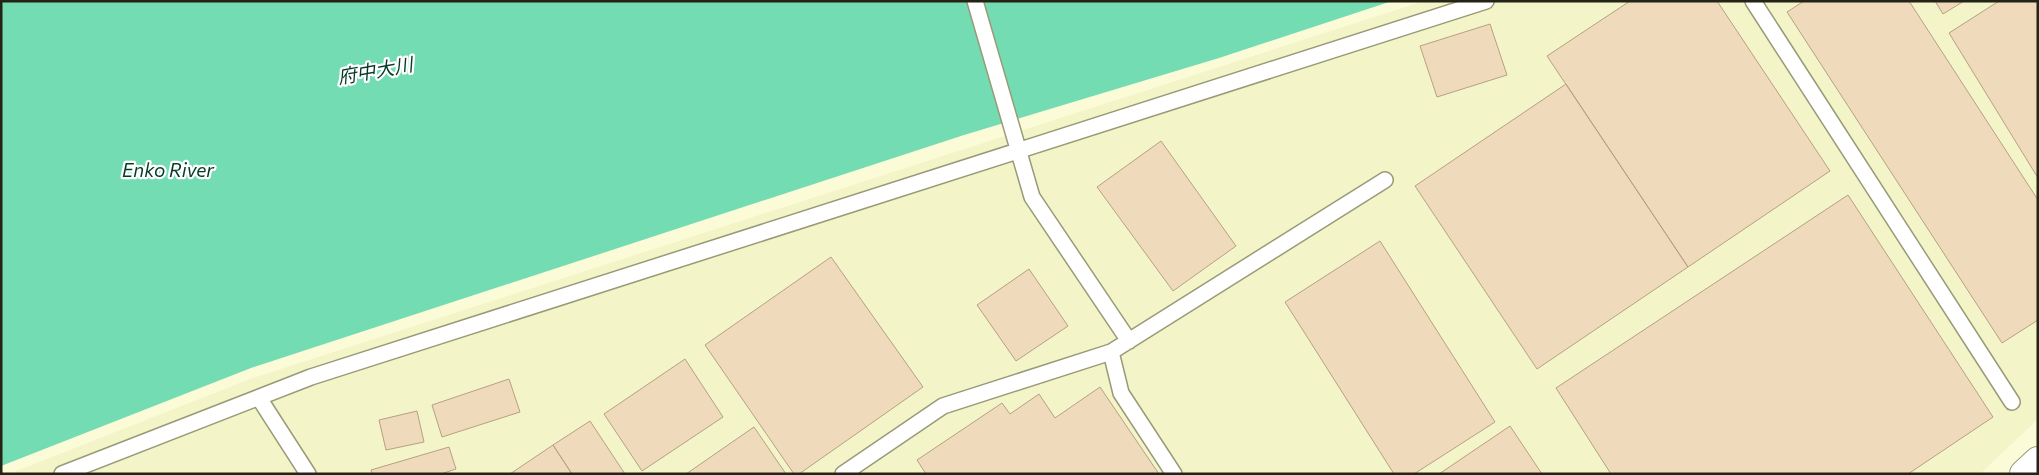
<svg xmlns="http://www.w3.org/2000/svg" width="2039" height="475" font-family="Commissioner,'Noto Sans JP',sans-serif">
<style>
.built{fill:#f3f4c7}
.water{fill:#73dcb3}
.building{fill:#efdbbb;stroke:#b5a183}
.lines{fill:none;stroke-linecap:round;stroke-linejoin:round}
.service-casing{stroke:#9a9a78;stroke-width:18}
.secondary-casing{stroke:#9a9a78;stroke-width:30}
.service{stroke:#fff;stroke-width:15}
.secondary{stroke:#fff;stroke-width:28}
.labels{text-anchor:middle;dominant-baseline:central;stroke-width:4.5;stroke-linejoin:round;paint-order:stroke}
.water-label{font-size:19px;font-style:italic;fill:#073828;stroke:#fff}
</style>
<rect width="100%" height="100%" fill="#fbfbd7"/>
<!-- built -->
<path class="built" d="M1424,1H2038V419L1980,474H9L250,379Z"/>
<!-- water -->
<path class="water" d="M1,1H1392L1219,58L964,135L251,368L1,466Z"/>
<!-- building -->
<path class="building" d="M1630,1H1717L1830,171L1688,267L1547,56Z
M1804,1H1909L2038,200V320L2002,343L1787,12Z
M1935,1H1964L1943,14Z
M1999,1H2038V178L1949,33Z
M1490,24L1507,75L1437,97L1420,46Z
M1566,84L1688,267L1537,369L1415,186Z
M1161,141L1236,246L1173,291L1097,187Z
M1848,195L1993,417L1908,474H1611L1556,388Z
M1380,241L1495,422L1414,474H1394L1285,302Z
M831,257L923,387L799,474H794L705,345Z
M1029,269L1068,326L1016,361L977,305Z
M685,359L723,417L642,471L604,414Z
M509,379L520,412L442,437L432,405Z
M1100,387L1159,474H926L917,460L1002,403L1010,414L1039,394L1055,418Z
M417,411L424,442L386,450L379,420Z
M590,421L625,474H572L553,445Z
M1510,426L1542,474H1439Z
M754,427L786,474H686Z
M553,445L572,474H510Z
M449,447L456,469L441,474H372L371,470Z"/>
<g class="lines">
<defs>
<path id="service" d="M975,1L1032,197L1129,341
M1753,1L2012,402
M1111,352L1121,393L1174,474
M259,398L308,474
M62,474L311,377L1486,1
M843,474L943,406L1111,352L1385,180"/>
<path id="secondary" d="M2024,474L2038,461"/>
</defs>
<!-- service casing -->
<use href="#service" class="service-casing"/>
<!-- secondary casing -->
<use href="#secondary" class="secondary-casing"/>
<!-- service -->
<use href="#service" class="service"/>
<!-- secondary -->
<use href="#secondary" class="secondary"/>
</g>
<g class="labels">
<!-- water labels -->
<g class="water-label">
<text transform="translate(375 70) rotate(-10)">府中大川</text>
<text x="168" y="169">Enko River</text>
</g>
</g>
<!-- border -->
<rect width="2039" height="475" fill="none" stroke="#232316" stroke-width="5"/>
</svg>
